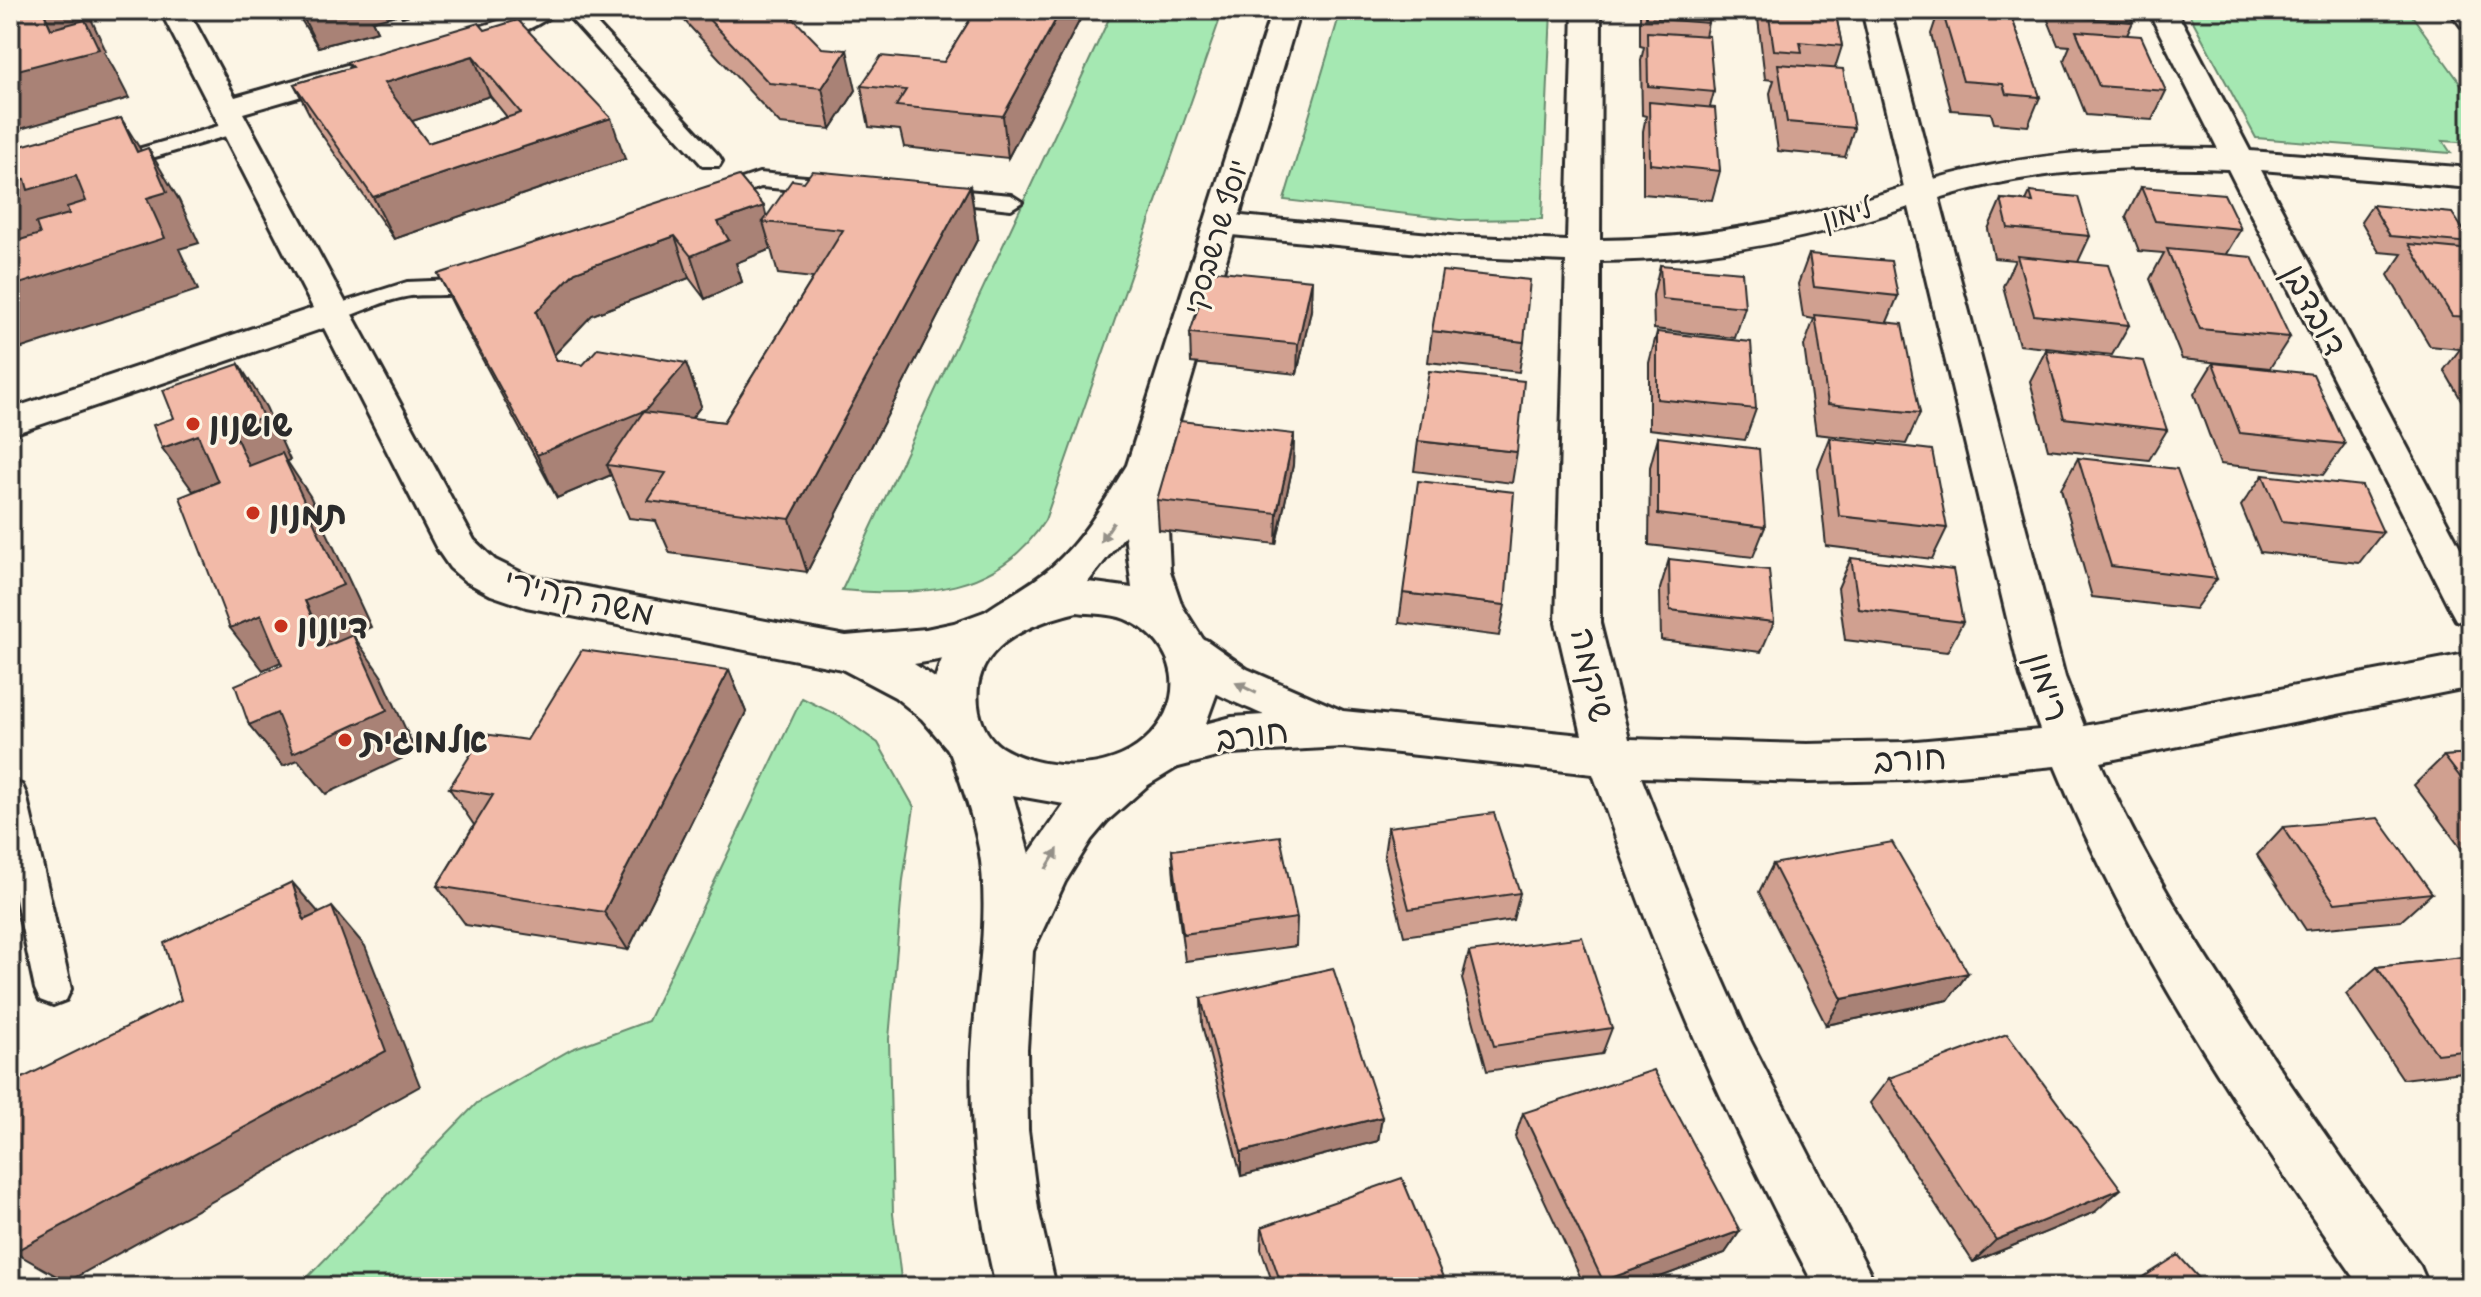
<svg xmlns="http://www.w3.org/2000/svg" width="2481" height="1297" font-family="Caveat,'Playpen Sans Hebrew',sans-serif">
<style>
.green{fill:#a5e8b2;stroke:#688a6e;stroke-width:2}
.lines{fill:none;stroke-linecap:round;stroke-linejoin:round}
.service-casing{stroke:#2b2b2b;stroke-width:6}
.minor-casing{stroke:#2b2b2b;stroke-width:6}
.tertiary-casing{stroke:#2b2b2b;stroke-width:6}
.service{fill:#fcf5e5;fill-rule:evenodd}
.minor{fill:#fcf5e5;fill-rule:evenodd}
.tertiary{fill:#fcf5e5;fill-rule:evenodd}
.wall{fill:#d0a090;stroke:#2b2b2b;stroke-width:2;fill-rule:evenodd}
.shaded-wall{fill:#a98276;stroke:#2b2b2b;stroke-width:2}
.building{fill:#f2baa8;stroke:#2b2b2b;stroke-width:2;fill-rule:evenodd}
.oneway{fill:#949088}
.poi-dot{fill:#c8321e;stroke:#fcf5e5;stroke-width:3}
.labels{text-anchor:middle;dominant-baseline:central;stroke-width:6;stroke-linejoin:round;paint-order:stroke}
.far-street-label{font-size:28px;fill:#2b2b2b;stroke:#fcf5e5}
.street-label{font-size:34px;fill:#2b2b2b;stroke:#fcf5e5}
.poi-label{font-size:34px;font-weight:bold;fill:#2b2b2b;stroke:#fcf5e5;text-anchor:start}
</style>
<rect width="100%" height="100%" fill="#fcf5e5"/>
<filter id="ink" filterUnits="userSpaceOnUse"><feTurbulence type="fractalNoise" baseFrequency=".0125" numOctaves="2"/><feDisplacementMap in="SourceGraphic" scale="16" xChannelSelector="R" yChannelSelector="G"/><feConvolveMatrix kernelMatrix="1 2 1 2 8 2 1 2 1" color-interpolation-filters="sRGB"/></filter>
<g filter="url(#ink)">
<!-- green -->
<path class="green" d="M1113,10H1223L1045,520C999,594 920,597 842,590Z
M1341,10H1551L1542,219L1460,220L1284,200Z
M2187,10H2408L2471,98V143L2443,141L2451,153L2256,138Z
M802,698L843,718L878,743L914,807L903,880L889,1039L893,1214L902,1287H298L477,1103L572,1049L648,1021Z"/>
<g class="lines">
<defs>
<path id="service" d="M571,11H585L719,156L722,161L719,166H703L571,19L569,15Z
M236,121L243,123L246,127L243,131L111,170L100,164L103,159Z
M759,173L830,179L841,186L830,193L761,187L709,205L698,198L701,193Z
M933,188L1011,195L1022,202L1011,209L925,200L922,195L925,190Z
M483,272L491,274L495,279C479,301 435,293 411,296C385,299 360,314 334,320L325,318L322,313L325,308L407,282L457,280Z
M10,781L22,785L26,794L71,989L66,1000L53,1005L40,1000L35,989L10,871Z"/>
<path id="minor" d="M160,10H188L235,97L354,63L364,66L369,72L364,78L243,113L474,540L495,560L528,576L846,636L926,629L954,623L995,608L1010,613L1017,624L1010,635L994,643L944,659L914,664C943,682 969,704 985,734L978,747L962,752L946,747L922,719L895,697L842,669L526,607L491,595L465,581L450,568L437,549L324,328L10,435V409L313,308Z
M522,10H556C543,29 474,52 452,47L448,41L452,35L505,19Z
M1573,10H1601L1600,240C1706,239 1804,219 1904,187L1862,10H1890L1934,179C2027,153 2122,146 2218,149L2148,10H2176L2250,151L2471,168V188L2261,170L2471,568V625L2456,620L2450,609L2228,169C2130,165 2033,169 1939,198L2065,677L2084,726L2471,653V687L2100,762C2140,853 2193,938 2248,1021C2303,1104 2360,1186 2420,1266L2429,1287H2362L2357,1281C2245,1121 2129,947 2055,766L1905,780L1807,782L1641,777L1707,944L1746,1032L1877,1287H1815C1756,1175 1702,1062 1656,945C1633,889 1614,831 1593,774L1343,747L1232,753L1163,771L1147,765L1140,752L1147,739L1232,717L1264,715C1231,700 1186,685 1168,652L1174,640L1190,635L1206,640L1247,669L1343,711L1582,735L1556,623L1566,261L1451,256L1221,234L1209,231L1204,224L1209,217L1221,214L1451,236L1567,241ZM1909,207L2021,677L2040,730L1905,742L1807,744L1629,739L1600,623V261C1707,260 1808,240 1909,207Z
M2449,10H2471V28L2461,26Z"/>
<path id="tertiary" d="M1272,10H1300L1165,468L1170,571L1182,606L1213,655L1218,690L1201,737L1176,768L1148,785L1107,821L1091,840L1065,882L1033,951L1027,1049L1028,1130L1038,1209L1056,1287H996C978,1210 969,1132 972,1053C976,985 991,916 979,848C973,816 962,785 951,755C947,746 939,738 936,729C929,706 932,685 940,664C960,612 1020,598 1056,563C1086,535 1106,499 1127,465ZM1125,535L1132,588L1088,582ZM1077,612C1092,614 1111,613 1125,619C1179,642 1189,702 1144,741C1107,774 1040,771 1001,747C989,739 982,725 979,712C967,648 1027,624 1077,612ZM1013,795L1064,804L1029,854Z"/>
</defs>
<!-- service casing -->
<use href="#service" class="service-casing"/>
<!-- minor casing -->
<use href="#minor" class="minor-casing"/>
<!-- tertiary casing -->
<use href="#tertiary" class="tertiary-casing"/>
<!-- service -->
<use href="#service" class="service"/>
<!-- minor -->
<use href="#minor" class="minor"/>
<!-- tertiary -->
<use href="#tertiary" class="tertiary"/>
</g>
<!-- wall -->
<path class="wall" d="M295,10H427L402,17L400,14L372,21L377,31L318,47Z
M680,10H816L792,18L856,90L831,129L780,124L682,18Z
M976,10H1085L1008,158L904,147L900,130L869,127L861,86L944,62Z
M1640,10H1707L1708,23L1705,36L1714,92L1710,107L1720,171L1712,200L1643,194V131L1646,116L1642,115L1641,60L1644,47L1640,46Z
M1757,10H1835L1842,46L1835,68L1854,128L1845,157L1778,151L1770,93L1774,80L1765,79Z
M1939,10H2009L2040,97L2028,126L1994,123L1991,113L1951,110L1931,34Z
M2044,10H2128L2133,22L2127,35L2166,91L2152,120L2086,115L2064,60L2070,46L2058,45Z
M485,30L625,159L394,239L315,125L294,84L350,68L347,62ZM490,96L507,117L428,143L412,121Z
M804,182L970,186L978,238L807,572L670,553L656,521L629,518L611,475L557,498L459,316L438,274L767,217ZM771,249L778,274L813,278L724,422L692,418L701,406L686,363L583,365L557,360L554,355L592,315L689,278L705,299L742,282L736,263Z
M2141,187L2241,229L2226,254L2290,337L2270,368L2182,359L2150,279L2164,253L2139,251L2126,217Z
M2030,192L2090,236L2078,262L2129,325L2112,355L2019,345L2003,286L2015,260L1994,258L1988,229L2001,199L2026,201Z
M2372,205L2471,241V246L2468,250H2471V417L2444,370L2460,349L2430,346L2388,275L2402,254L2379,252L2361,221Z
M1809,254L1898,296L1887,322L1920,413L1906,444L1816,434L1804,346L1814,319L1803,317L1798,284Z
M1660,265L1745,307L1735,338L1654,329L1653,295Z
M1311,310L1297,374L1191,363L1190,333Z
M1432,331L1524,342L1519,372L1428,362Z
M1657,332L1756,409L1745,440L1649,429V363Z
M2046,350L2167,430L2149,460L2048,449L2030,381Z
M2213,363L2345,444L2323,475L2220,464L2194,394Z
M1294,434L1293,465L1276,544L1159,530L1157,500Z
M1658,437L1765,527L1753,557L1649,545L1650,467Z
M1830,438L1947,528L1932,559L1826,546L1818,469Z
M1418,441L1517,452L1512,483L1414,471Z
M2078,458L2217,579L2195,609L2092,597L2061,489Z
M2263,475L2383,532L2359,563L2260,552L2241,506Z
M1851,558L1963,622L1947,652L1845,640L1838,588Z
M1669,559L1774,622L1761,652L1661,640L1660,589Z
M1403,593L1505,605L1499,636L1399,623Z
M729,670L746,712L628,950L466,925L437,886L474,825L449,788Z
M2471,754V862L2414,785L2444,756Z
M1388,827L1520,893L1513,920L1404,936L1384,855Z
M2283,827L2432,893L2401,921L2306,930L2257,855Z
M1172,850L1297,918L1296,946L1185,961L1174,878Z
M1773,864L1968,973L1948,1000L1826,1025L1759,892Z
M1469,952L1612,1028L1602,1054L1487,1071L1462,979Z
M2471,956V1071L2403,1079L2346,994L2377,967Z
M1201,998L1382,1117L1378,1141L1241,1176L1202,1025Z
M1889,1078L2095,1212L1973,1262L1870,1103Z
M1523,1113L1740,1231L1725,1253L1633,1287H1585L1515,1137Z
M1262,1227L1447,1287H1274L1261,1249Z"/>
<!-- shaded-wall -->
<path class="shaded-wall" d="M48,10H87L106,51L104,52L114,69L129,98L10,132V72L51,29L43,11Z
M337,10H399L400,14L372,21L377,31L318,47L304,19Z
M399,10H427L402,17Z
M766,10H816L770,25Z
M1061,10H1085L1008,158L1003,116Z
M847,50L856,90L831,129L822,88Z
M473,56L490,96L403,124L384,83Z
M121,118L152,168L148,148L179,200L199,243L179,249L198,290L10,352V287L147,198L137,152Z
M611,118L625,159L394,239L373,197Z
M76,176L110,227L14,244L10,239V184L25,179Z
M970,186L978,238L807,572L790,519Z
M764,206L768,223L763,222L771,249L736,263L742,282L705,299L691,256L718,222Z
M675,236L689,278L592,315L554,355L574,403L536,312L575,272Z
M1312,280L1311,310L1297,374L1298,344Z
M686,363L701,406L663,454L607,465L611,475L557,498L537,455Z
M239,364L266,407L290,460L287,461L310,496L371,627L353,635L382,677L416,752L326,794L298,760L283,766L249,725L325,647L232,428Z
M1294,434L1293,465L1276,544L1277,513Z
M198,435L228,478L193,491L162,448Z
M261,615L292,657L263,670L230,628Z
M729,670L746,712L628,950L604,912Z
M292,882L326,921L304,920Z
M332,907L365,946L420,1086L67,1282L14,1252Z
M1968,973L1948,1000L1826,1025L1842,999Z
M1382,1117L1378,1141L1241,1176V1152Z
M2121,1189L2095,1212L1973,1262L1996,1240Z
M1740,1231L1725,1253L1633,1287H1600L1603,1281Z"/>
<!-- building -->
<path class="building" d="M10,10H48L43,11L51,29L85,20L99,49L10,72Z
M298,10H337L304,19Z
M700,10H785L822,48L847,50L822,88L769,83Z
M976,10H1061L1003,116L896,106L906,90L861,86L881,56L944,62Z
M1646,10H1707L1708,23L1646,18Z
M1768,10H1835L1842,46L1800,42L1802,52L1774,50Z
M1942,10H2009L2040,97L2006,94L2003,84L1963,81Z
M2068,10H2128L2133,22L2071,17Z
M518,20L611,118L373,197L294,84L352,67L347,62L479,23L485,30ZM473,56L521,113L428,143L384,83Z
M2076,31L2141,36L2166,91L2099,86Z
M1647,32L1709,36L1714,92L1648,86Z
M1778,64L1843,69L1854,128L1787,122Z
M1649,102L1715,108L1720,171L1650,164Z
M121,118L137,152L148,148L167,192L147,198L165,238L10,287V243L40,234L36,223L69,214L67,207L86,201L76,176L28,190L25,179L10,184V149Z
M812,171L970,186L790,519L648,501L666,473L607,465L643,412L724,422L843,230L763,222L792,180L804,182Z
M739,176L764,206L718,222L729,240L691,256L675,236L575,272L536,312L556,360L583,365L598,348L686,363L646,410L537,455L438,274Z
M2141,187L2224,194L2241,229L2155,221Z
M2030,192L2078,197L2090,236L2008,228L2001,199L2033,202Z
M2372,205L2452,213L2471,241V243L2390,236Z
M2409,244L2471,250V317L2452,316Z
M2167,249L2252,257L2290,337L2200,329Z
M1809,254L1891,261L1898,296L1814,287Z
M2017,256L2108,265L2129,325L2034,315Z
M1660,265L1742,272L1745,307L1662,299Z
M1210,270L1312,280L1298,344L1190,333Z
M1442,271L1530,280L1524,342L1432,331Z
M1815,315L1902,324L1920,413L1828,404Z
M1657,332L1751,342L1756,409L1657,399Z
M2046,350L2144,361L2167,430L2064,418Z
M2213,363L2313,374L2345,444L2240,433Z
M239,364L263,417L232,428L249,466L282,453L343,585L305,601L325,647L353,635L387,710L293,753L277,713L249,725L235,685L282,665L261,615L230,628L180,497L218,482L198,435L162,448L153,425L174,418L163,390Z
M1429,371L1524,381L1517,452L1418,441Z
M1180,421L1294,434L1277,513L1157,500Z
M1658,437L1759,449L1765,527L1658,514Z
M1830,438L1932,450L1947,528L1839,516Z
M2078,458L2177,469L2217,579L2111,566Z
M2263,475L2362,486L2383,532L2282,521Z
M1418,481L1514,492L1505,605L1403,593Z
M1851,558L1953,570L1963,622L1859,609Z
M1669,559L1769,570L1774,622L1670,610Z
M582,650L729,670L604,912L437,886L493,795L449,788L484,734L527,740Z
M2471,754V791L2444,756Z
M1494,813L1520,893L1409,909L1388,827Z
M2378,818L2432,893L2335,903L2283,827Z
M1280,836L1297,918L1183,934L1172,850Z
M1892,842L1968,973L1842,999L1773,864Z
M292,882L304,920L332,907L386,1051L14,1252L10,1232V1084L181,1000L164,943Z
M1582,937L1612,1028L1494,1046L1469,952Z
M2471,956V1050L2437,1054L2377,967Z
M1333,968L1382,1117L1241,1152L1201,998Z
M2007,1034L2121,1189L1996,1240L1889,1078Z
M1654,1070L1740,1231L1603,1281L1523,1113Z
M1402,1178L1447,1287H1282L1262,1227Z
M2178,1255L2207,1287H2128Z"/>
<!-- one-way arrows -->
<defs><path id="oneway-solid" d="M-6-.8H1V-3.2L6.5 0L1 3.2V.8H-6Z" transform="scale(2)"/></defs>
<g class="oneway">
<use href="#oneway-solid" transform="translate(1107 532) rotate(124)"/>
<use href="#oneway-solid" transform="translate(1246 688) rotate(-154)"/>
<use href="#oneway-solid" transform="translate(1052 859) rotate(-59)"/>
</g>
</g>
<!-- markers -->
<g class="poi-dot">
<circle cx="193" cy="424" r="8"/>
<circle cx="253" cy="513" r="8"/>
<circle cx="281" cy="626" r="8"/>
<circle cx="345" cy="740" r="8"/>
</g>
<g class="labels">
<!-- far-street labels -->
<g class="far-street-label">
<text transform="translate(1847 214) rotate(-16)">לימון</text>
<text transform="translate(1216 237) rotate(-73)">יוסף שרשבסקי</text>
</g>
<!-- street labels -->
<g class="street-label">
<text transform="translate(2315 310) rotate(62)">דובדבן</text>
<text transform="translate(579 597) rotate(13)">משה קהירי</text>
<text transform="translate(1592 675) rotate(78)">שיקמה</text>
<text transform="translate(2048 687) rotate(73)">רימון</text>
<text transform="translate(1252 735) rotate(-7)">חורב</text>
<text transform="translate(1910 759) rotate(-3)">חורב</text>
</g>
<!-- poi labels -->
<g class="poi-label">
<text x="209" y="424">שושנון</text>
<text x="269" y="513">תמנון</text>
<text x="297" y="626">דיונון</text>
<text x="361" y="740">אלמוגית</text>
</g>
</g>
<!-- margin -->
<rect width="2481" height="1297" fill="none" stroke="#fcf5e5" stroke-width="40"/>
<rect x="20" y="20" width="2441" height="1257" fill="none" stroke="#2b2b2b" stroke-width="3" filter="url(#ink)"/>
</svg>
